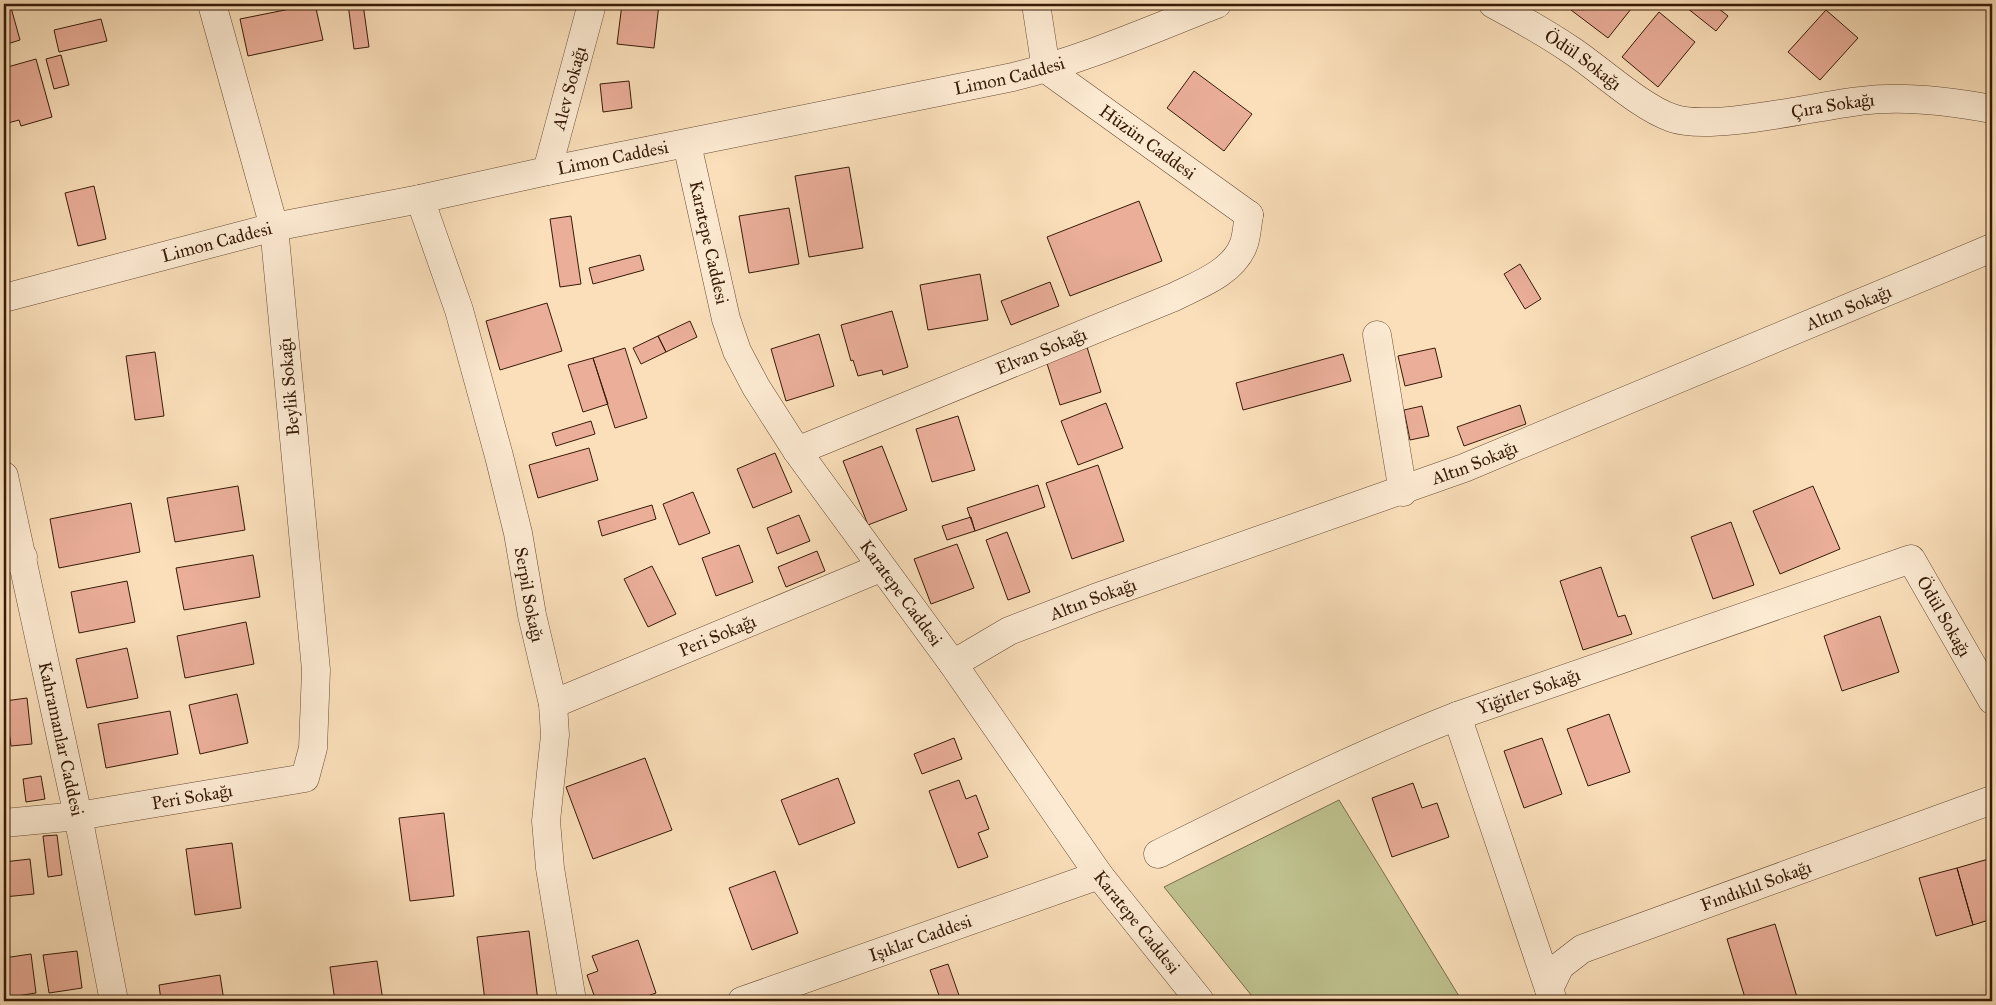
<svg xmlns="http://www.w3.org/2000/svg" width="1996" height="1005" font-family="'IM FELL Great Primer',serif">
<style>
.green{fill:#bfc28f;stroke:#7b6e4b}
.building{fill:#eaae99;stroke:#371b07}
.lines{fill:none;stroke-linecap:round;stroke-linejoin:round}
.minor-casing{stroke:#684c34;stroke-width:29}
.tertiary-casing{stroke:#684c34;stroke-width:29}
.minor{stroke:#fcead2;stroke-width:28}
.tertiary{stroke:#fcead2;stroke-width:28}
.labels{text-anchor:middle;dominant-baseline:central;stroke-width:4;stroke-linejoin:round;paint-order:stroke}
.street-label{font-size:18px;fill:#371b07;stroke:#fcead2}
</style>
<rect width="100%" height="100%" fill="#fadfba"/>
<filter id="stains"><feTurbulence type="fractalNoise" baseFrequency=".004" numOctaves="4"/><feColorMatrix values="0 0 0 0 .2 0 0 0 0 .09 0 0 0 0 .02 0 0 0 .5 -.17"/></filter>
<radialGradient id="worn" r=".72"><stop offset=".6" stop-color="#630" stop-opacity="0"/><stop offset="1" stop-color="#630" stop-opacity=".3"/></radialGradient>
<!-- green -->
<path class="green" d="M1339,800L1462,1001H1256L1164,887Z"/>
<!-- building -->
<path class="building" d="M4,4H10L20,40L4,45Z
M315,4L323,40L248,56L240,19Z
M348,4H363L369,47L354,49Z
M622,4H659L654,48L617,44Z
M1056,4H1084L1057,9Z
M1576,4H1635L1608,38L1571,10Z
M1682,4H1713L1728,16L1716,31Z
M1826,10L1858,38L1820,80L1788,52Z
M1659,12L1695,42L1658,87L1622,57Z
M101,19L107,41L59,52L54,30Z
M61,55L69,85L54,89L46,59Z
M36,59L52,117L21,126L19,120L4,124V68Z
M1194,71L1252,114L1224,151L1167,108Z
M629,81L632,108L603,112L600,84Z
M849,167L863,248L809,257L795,176Z
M94,186L106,239L78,246L65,193Z
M1139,201L1162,261L1070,296L1047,237Z
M789,208L799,264L749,273L739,216Z
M571,216L581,284L560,287L550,219Z
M640,255L644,270L593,284L589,268Z
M1520,264L1541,299L1525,309L1504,274Z
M980,274L988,320L928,330L920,285Z
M1050,282L1059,306L1011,325L1001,301Z
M547,303L562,351L500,370L486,321Z
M892,311L908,367L883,375L882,370L858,376L853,360L851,361L841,325Z
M690,321L697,337L666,352L658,336Z
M819,334L834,386L786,401L771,349Z
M658,336L666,352L641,364L633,348Z
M1086,344L1101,392L1060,405L1045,357Z
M625,348L647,418L615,428L593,358Z
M1435,348L1442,377L1405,386L1398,356Z
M155,352L164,416L135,420L126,356Z
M1343,354L1351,381L1243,410L1236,383Z
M593,358L608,404L583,412L568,365Z
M1106,403L1123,448L1078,465L1061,421Z
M1520,405L1526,424L1464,446L1457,427Z
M1422,406L1429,436L1410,440L1404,410Z
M958,416L975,470L932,482L916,429Z
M591,421L595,434L556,446L552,433Z
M882,446L907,510L868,525L843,461Z
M589,448L598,480L538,498L529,465Z
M775,453L792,492L753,508L737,469Z
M1098,465L1124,541L1072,559L1046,483Z
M1038,485L1045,507L975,531L967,508Z
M238,486L245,530L175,542L167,498Z
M1813,486L1840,549L1780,574L1753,511Z
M693,492L710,533L679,545L663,504Z
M131,503L140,552L59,568L50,519Z
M652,505L656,519L602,536L598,521Z
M799,515L810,541L777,554L767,528Z
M971,517L975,531L947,540L942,526Z
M1731,522L1754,585L1713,599L1691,537Z
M1007,532L1030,592L1008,600L986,540Z
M957,544L974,588L931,604L914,559Z
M739,545L753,582L716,596L702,558Z
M817,551L825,571L786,587L778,567Z
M253,555L260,597L184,610L176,568Z
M652,566L676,614L648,627L624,579Z
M1601,567L1618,617L1625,615L1632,634L1583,650L1560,581Z
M127,581L135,622L79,633L71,592Z
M1880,616L1899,672L1842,691L1824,636Z
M246,622L254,664L185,678L177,636Z
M127,648L138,698L87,708L76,659Z
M237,694L248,743L200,754L189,705Z
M27,698L32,744L11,746L5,701Z
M4,701L8,722H4Z
M170,711L178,754L106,768L98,724Z
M1609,714L1630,772L1588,786L1567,729Z
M954,738L962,759L922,774L914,754Z
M1542,738L1562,794L1524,808L1504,751Z
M645,758L672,830L593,859L566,787Z
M41,776L45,799L26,802L23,779Z
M838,778L855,823L799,845L781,800Z
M959,780L966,799L976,795L989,829L978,833L988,857L958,868L929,791Z
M1413,783L1422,808L1437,803L1449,837L1392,857L1372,798Z
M444,813L454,896L410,901L399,818Z
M57,835L62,875L48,877L43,836Z
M232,843L241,908L195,915L186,849Z
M1992,858V919L1973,925L1957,868Z
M30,859L34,894L4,897V862Z
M1957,868L1973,925L1936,936L1919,878Z
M775,871L798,933L752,950L729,888Z
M1775,924L1797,997L1785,1001H1746L1727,939Z
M529,931L538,1001H485L477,937Z
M638,940L656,993L633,1001H596L587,975L598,971L592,956Z
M77,951L82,988L49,993L43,955Z
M31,954L36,993L4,998V958Z
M377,961L383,1001H335L330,967Z
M948,964L961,1001H941L930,970Z
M220,975L224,1001H161L159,985Z
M78,998V1001H54Z"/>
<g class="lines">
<defs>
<g id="minor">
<path id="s1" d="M1493,4C1519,18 1546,33 1571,50C1600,69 1640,107 1672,118C1711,132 1815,106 1860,101C1903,95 1950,101 1992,109"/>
<path id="s2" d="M547,171L592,4"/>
<path id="s3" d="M420,199L459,310L499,456L518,533L532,615L553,704L555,735L546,821L550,868L572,1001"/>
<path id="s4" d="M797,451L1174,297C1198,285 1232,273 1243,246C1247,237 1247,225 1249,215"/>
<path d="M4,559L23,557"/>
<path id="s5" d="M953,664L1009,631L1095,598L1464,468L1992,248"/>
<path id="s6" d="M553,704L880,568"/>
<path d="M1457,716L1549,989"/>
<path id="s7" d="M4,823L78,816L305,778L313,748L316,670L274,227L212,4"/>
<path id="s8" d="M1158,854C1257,805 1355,756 1457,716L1911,559L1992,700"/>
<path id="s9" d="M1553,1001L1549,989L1560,966L1582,949L1992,800"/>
</g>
<g id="tertiary">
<path id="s10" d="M1036,4L1046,69L1249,215"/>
<path id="s11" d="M687,144L726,319L737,351L756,387L797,451L953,664L1099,875L1200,1001"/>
<path id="s12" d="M4,298L274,227L420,199L547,171L1013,77C1083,60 1150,30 1217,4"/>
<path d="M1377,335L1403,492"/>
<path id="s13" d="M4,476L78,816L114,1001"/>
<path id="s14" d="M742,1001L1099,875"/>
</g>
</defs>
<!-- minor casing -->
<use href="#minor" class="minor-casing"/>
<!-- tertiary casing -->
<use href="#tertiary" class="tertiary-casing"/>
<!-- minor -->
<use href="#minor" class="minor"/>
<!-- tertiary -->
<use href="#tertiary" class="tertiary"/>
</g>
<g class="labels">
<!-- street labels -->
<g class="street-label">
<text stroke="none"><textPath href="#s1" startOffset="106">Ödül Sokağı</textPath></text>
<text stroke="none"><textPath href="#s12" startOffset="1030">Limon Caddesi</textPath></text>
<text stroke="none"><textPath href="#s2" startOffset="86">Alev Sokağı</textPath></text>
<text stroke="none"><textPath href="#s1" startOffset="375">Çıra Sokağı</textPath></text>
<text stroke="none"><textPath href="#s10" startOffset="191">Hüzün Caddesi</textPath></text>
<text stroke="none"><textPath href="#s12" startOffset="625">Limon Caddesi</textPath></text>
<text stroke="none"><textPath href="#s12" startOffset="220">Limon Caddesi</textPath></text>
<text stroke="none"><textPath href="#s11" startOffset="101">Karatepe Caddesi</textPath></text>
<text stroke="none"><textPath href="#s5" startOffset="965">Altın Sokağı</textPath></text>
<text stroke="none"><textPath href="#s4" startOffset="264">Elvan Sokağı</textPath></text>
<text transform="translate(289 387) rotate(-95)">Beylik Sokağı</text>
<text stroke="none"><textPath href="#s5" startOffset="560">Altın Sokağı</textPath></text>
<text stroke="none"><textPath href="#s11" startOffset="506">Karatepe Caddesi</textPath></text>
<text stroke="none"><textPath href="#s3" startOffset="411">Serpil Sokağı</textPath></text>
<text stroke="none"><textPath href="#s5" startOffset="155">Altın Sokağı</textPath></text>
<text stroke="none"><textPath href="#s8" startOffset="876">Ödül Sokağı</textPath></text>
<text stroke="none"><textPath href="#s6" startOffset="178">Peri Sokağı</textPath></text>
<text stroke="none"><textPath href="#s8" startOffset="405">Yiğitler Sokağı</textPath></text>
<text stroke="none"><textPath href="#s13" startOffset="269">Kahramanlar Caddesi</textPath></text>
<text stroke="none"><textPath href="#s7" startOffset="190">Peri Sokağı</textPath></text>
<text stroke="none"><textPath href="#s9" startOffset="251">Fındıklıl Sokağı</textPath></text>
<text stroke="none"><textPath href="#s11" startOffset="911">Karatepe Caddesi</textPath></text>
<text stroke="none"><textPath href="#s14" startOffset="189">Işıklar Caddesi</textPath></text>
</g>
</g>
<!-- margin -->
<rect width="1996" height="1005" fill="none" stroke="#fadfba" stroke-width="20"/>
<rect x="5" y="5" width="1986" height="995" fill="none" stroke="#371b07" stroke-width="2.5"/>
<rect x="10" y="10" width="1976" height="985" fill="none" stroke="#371b07"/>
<rect width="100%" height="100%" filter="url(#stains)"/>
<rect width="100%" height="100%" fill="url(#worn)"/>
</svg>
